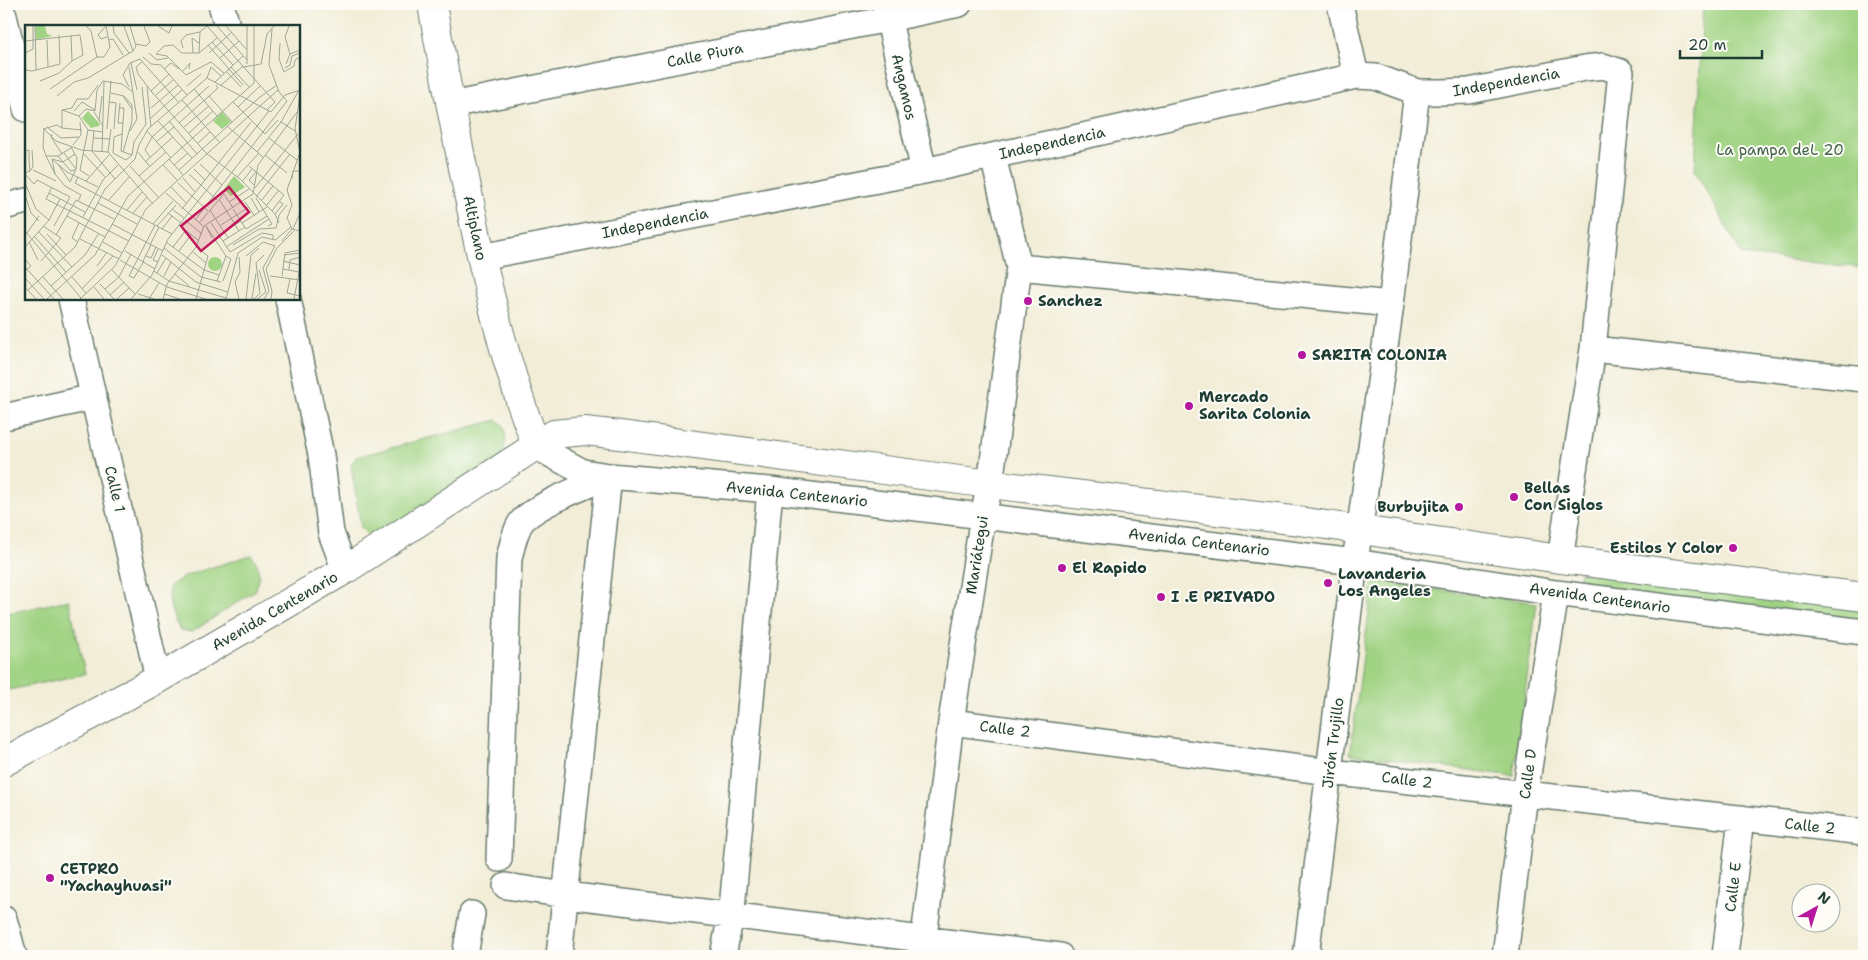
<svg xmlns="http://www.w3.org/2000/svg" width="1868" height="960" font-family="'Shantell Sans',sans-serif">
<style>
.green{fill:#a0d383;stroke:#60885c}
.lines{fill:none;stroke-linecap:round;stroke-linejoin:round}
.minor-casing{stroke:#697b6d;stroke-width:28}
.tertiary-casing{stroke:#697b6d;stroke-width:30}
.minor{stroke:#fff;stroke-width:25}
.tertiary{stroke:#fff;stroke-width:28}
.poi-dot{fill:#b5179e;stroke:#fdfcf7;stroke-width:2}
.labels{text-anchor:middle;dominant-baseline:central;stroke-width:4;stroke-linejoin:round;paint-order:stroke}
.street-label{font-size:15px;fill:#1f3d34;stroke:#fdfcf7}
.park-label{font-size:15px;fill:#3f6248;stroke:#fdfcf7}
.poi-label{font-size:15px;font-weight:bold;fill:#1f3d34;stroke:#fdfcf7;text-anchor:start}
.inset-road{fill:none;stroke:#9ea796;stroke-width:1}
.view{fill:#c2185b;fill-opacity:0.15;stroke:#c2185b;stroke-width:2.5}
.inset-edge{fill:none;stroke:#1f3d34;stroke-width:2.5}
</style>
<rect width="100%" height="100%" fill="#fdfcf7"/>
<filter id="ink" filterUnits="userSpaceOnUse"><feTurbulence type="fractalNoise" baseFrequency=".02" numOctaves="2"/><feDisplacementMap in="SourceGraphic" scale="10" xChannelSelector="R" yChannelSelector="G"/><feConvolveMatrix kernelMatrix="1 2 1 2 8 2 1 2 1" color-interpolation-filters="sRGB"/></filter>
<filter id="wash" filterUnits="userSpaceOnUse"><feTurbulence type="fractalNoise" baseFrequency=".0096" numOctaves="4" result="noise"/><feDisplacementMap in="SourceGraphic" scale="20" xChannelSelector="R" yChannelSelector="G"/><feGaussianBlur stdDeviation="1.12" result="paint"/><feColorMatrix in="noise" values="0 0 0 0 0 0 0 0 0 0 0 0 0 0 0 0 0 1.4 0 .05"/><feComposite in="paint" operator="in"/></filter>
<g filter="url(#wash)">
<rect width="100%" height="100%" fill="#f2edd7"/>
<!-- green -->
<path class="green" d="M1703,4H1864V268L1742,255L1695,170Z
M497,420L503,425C507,438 507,446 500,458L385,535L370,537L361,528L351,465L356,457Z
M251,555C262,569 259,574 256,590L192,632L180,630C172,614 167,604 170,586L185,576Z
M1580,572L1864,606V626L1576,592Z
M1373,581L1537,603L1514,776L1350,754Z
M69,600L85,674L4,691V614Z"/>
</g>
<g filter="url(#ink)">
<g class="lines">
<defs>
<path id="minor" d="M221,4L227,26
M885,4L924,171
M1340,4L1356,76
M4,16L26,109
M450,105L888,19L959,4
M4,207L26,201
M481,257L924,171L1356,76L1376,77L1417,92H1441L1469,91L1585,68L1603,66L1621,72L1593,349L1560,559
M1019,267L1391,304
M71,299L158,679
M288,299L321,455L331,533L345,570
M1593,349L1864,379
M4,417L94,397
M537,447L583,472L609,476L770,490L1355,562L1556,593L1864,632
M951,722L1330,772L1864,832
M499,859L509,558C512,547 515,530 522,521C538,504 586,486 609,476L559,956
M506,886L566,895L1060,956
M4,919L14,956
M465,956L472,914
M723,956L732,909L770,490
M920,956L924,937L951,722L983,516L990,484L1019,267L993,156
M1306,956L1355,562L1391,304L1417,92
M1505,956L1525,794L1556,593
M1725,956L1741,818"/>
<path id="tertiary" d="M432,4C443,69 456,133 469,198C486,283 505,366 537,447
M4,762L158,679L345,570L554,434L585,431L620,435L990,484L1292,520L1560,559L1864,597"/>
</defs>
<!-- minor casing -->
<use href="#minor" class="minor-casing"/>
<!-- tertiary casing -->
<use href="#tertiary" class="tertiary-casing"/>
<!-- minor -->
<use href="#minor" class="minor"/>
<!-- tertiary -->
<use href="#tertiary" class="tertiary"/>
</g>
</g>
<!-- markers -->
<g class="poi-dot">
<circle cx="1028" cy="301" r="5"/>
<circle cx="1302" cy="355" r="5"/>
<circle cx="1189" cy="406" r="5"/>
<circle cx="1514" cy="497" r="5"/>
<circle cx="1459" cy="507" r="5"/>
<circle cx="1733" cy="548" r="5"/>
<circle cx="1062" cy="568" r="5"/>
<circle cx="1328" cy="583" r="5"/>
<circle cx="1161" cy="597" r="5"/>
<circle cx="50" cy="878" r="5"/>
</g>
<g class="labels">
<!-- street labels -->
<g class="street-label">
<text transform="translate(705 55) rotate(-11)">Calle Piura</text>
<text transform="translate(1506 82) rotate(-10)">Independencia</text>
<text transform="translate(904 87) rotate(77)">Angamos</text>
<text transform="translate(1052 143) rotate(-12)">Independencia</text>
<text transform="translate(655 223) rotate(-11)">Independencia</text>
<text transform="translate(475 228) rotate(78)">Altiplano</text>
<text transform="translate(115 489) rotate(77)">Calle 1</text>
<text transform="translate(797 494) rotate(6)">Avenida Centenario</text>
<text transform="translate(1199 542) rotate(7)">Avenida Centenario</text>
<text transform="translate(977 555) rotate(-81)">Mariátegui</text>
<text transform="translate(1600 598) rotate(8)">Avenida Centenario</text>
<text transform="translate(275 611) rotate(-30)">Avenida Centenario</text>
<text transform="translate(1005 729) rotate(7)">Calle 2</text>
<text transform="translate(1333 743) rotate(-83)">Jirón Trujillo</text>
<text transform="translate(1528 774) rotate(-82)">Calle D</text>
<text transform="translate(1407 780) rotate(7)">Calle 2</text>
<text transform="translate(1810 826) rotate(6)">Calle 2</text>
<text transform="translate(1733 887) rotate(-83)">Calle E</text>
</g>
<!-- park labels -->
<g class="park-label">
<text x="1780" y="150">La pampa deL 20</text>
</g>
<!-- poi labels -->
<g class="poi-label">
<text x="1038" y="301">Sanchez</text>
<text x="1312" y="355">SARITA COLONIA</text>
<text x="1199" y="397">Mercado<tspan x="1199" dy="17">Sarita Colonia</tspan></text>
<text x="1524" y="488">Bellas<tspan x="1524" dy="17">Con Siglos</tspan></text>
<text x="1449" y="507" text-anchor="end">Burbujita</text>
<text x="1723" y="548" text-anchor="end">Estilos Y Color</text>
<text x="1072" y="568">El Rapido</text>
<text x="1338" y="574">Lavanderia<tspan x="1338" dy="17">Los Angeles</tspan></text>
<text x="1171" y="597">I .E PRIVADO</text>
<text x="60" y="869">CETPRO<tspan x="60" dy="17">"Yachayhuasi"</tspan></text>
</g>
</g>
<!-- overview -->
<g transform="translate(25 25)">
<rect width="275" height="275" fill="#f2edd7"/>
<path d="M10,1H20L22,9L27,11L11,15ZM63,86L75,99L74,101L66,103L57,93ZM197,87L206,97L197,104L188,96ZM209,151L220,162L206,171L199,164ZM183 239a7 7 0 1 1 14 0a7 7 0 1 1-14 0Z" fill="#a0d383"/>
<path class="inset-road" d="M10,1L11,45M61,1L66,6L72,32M81,1L73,10L76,14L82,12M88,1L89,8L104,28M105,1L111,21L108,26M133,1L144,8L147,1M192,1L222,35M201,1L221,24M222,1V39M264,1L260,12L265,29M175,7L176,6L182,1L250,77L242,85M46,10L47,36M192,13L174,28H157L148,20L139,21L131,29L142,31L161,50L186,37L199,48M22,15L23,42M84,15L88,14L98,30M0,16L55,10L58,30L47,36M187,17L208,40M255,18L254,34L259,47M111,19L121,21L125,17L119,1M183,20L218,60M158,23L156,16L161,10L175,7M0,28L8,24V1M124,28L132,35L143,33M168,28L167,13L175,19M174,28L175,7M184,28L207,7M72,32H79L85,22L81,1M118,32L126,39L136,40L162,70M195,33L214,16M117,37L111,42L113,49L126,66L181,128L215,154L250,189L254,198M106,38L112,65M261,39L265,29L275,25M104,42L112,94L105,106M206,42L224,62M218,42L236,39L242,9L249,1M260,43L265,40L267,31L275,28M139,44L146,38L154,44M0,45L7,46L35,39L34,10M158,46L165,38L164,44M201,46L216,62M259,47L269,41L270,35L275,32M182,53L246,87L260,70L275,65M15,56L34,48L47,36M190,57L218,31M162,61L176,49M195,61L218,41M104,62L98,50L105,38L115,34L154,78M122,62L126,102M25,64L72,32M169,64L192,91M126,66L144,49M86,68L99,71L107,80V96L98,127M131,70L148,55M275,70L270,104L275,127L262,165L267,180L262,193L267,204L275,206M32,71L49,57L63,53L108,26L99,1M98,71L107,84M184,71L207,97M157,75L195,118M84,77L91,78L89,104M208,77L240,109L253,95M95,78L93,98H98M235,81L253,65M213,82L235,61M95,83H99L96,126L107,130M126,83L153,60M37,85L54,91L61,84L70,86L72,65L78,56L97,59L108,67M49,86L57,77L70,85M69,87L78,101M54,91L63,105L78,107M126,93L157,65M74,96L77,71M133,96L167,133M144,96L172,129M256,97L270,106M154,98L193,63L191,60M202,101L238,132M22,102L36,113M159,102L184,81M37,103V85L47,83L52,74H63L73,60M18,104L32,100L37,103L57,105M19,104L31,116L56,125L83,127M19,104L18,122L21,131M82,104L86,56M63,105L55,145L64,151M122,106L146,133M164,108L188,86M27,109L26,112L37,129M97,109L89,112L88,128L101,135L107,130M36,113L54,112M69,113L85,114M244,113L272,135M131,117L149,102M173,118L185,107M48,120L56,110L55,97M46,122L52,133L51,144M0,126L4,125V136L5,145L1,148M67,126L90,154M67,126L69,106M77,127L79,57M83,127L128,179M83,127L86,104M113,127L125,142M232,127L256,97L274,65M39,128L51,144M50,129L38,137L46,146L50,145M59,129L81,153M107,130L109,117L121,99L117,62M240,130L262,148M33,131L38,137L27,134L30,149L21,131H33L46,123M125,132L120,125L127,112L184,61M144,134L158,150M28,135L42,147L73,162M120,137L148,112M33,139L45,157L51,144M175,139L197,160M138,140L152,155M149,140L163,128M105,141L134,173M224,141L259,170L247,186M169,144L180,155M8,145L31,156M154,145L235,72L252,60M4,147L8,142L7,125M0,149L9,159L12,155L45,172L29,201M30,149L40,161L56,170L53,176M164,149L192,175M114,151L141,127M53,152L50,158L147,209M212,152L234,128M158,153L170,167M267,154L268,146H275M61,156L84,130M217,157L227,144M0,158L11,184L24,195M153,158L183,186M229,160L224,155L231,147M27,162L21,174L104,216M146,162L161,178M230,163L273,109M24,168L60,187M141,168L179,202M228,169L233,140L272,87M0,170L6,188L14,196M231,172L265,129M226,173L234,187M231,173L247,199L243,201M194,174L214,206M53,176L89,194M83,176L104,152M236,176L248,161M204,177L224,164M220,177L229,190M73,178L112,199M241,181L254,165M147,184L159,193M157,184L226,97M208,184L221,204L242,191M102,185L117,167M185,185L203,213M108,188L122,172M143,188L156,198M250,189L258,179L254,176M42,191L80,212M58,192L78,155L93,140M160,195L177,209M170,195L262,76L254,67L244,40L247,4M174,198L199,169L208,183M186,198L205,227L237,208L248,210V214M217,198L242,182M87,199L138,226M128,199L148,176M154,200L174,216M196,200L224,182M18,201L36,213M132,201L151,180M137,204L147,191M268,204L275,188M0,206L56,273M13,206L47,242M2,208L14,191M22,209L41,230M31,210L51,175L53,176M194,210L216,196M9,211L41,247M187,213L181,201L201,231L192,256M55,214L94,234M198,216L220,202M257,216L267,204M4,217L13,235M53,217L47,213L54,198M78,217L97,228M141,217L179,245L194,250M125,220L134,202M208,220L234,204L251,203L254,190L262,180M0,222L24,195L35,174M148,222L161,205M201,222L244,194M139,223L176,252L196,257M133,224L128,235L133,237M100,226L130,244M154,226L166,210M168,227L181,238M213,228L237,212L250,215L266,202M137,230L171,257L203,267M259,230L275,228M121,231L126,233L131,222M221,231L238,217L250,221M214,232L215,247L210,257L214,274M0,234L6,241L0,246M95,235L142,262L180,274M16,236L36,213M118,236L126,220M119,236L109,253L104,251L130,200M258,236L275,240M72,241L82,227M0,242L29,274M258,244L274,247M87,245L110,269M264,245L265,235L275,232M129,246L144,256L201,273M132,248L141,233M150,249L164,261M139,251L146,237M245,251L275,255M257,251L260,228L275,225M18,252L38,274M47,252L61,268M94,252L106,229M0,253L19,274M265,254L262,268L275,271M198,256L206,234L201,231M75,259L89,274M26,261L60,230L74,208M0,262L11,274M69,262L79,274M57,264L88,231M80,264L94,252M3,265L50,222L80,164L110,134L114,120L123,104L182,53L186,42L196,51M113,269L129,274M139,269L155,274M85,270L99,257M22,274L70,230L103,171L229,58V1M55,274L90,241L121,184L235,81M92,274L104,263M106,274L127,250L143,214L244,86M124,274L134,258M138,274L142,259L171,222L179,201L228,169M171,274L183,231L171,222M201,274L213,228M221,274L226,230L234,223M227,274L231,248M229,274L235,268L231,238L239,230M232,274L241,267L234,245M239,274L244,266L238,243L250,221M246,274L247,266L241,244L252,223L269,206M269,274L275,242"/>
<path class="view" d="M204,162L224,187L176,226L156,201Z"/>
<rect width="275" height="275" class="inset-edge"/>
</g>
<!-- margin -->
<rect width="1868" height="960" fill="none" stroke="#fdfcf7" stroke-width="20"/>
<!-- north arrow -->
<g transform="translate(1816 908) rotate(39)"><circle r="24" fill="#fdfcf7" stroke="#a4b0a9"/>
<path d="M0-4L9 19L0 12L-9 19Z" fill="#b5179e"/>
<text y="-8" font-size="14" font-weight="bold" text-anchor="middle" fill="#1f3d34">N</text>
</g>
<!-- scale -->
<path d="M1680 50v8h82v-8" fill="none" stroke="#1f3d34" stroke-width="2.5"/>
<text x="1688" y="50" font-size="15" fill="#1f3d34" stroke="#fdfcf7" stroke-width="4" paint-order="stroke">20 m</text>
</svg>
